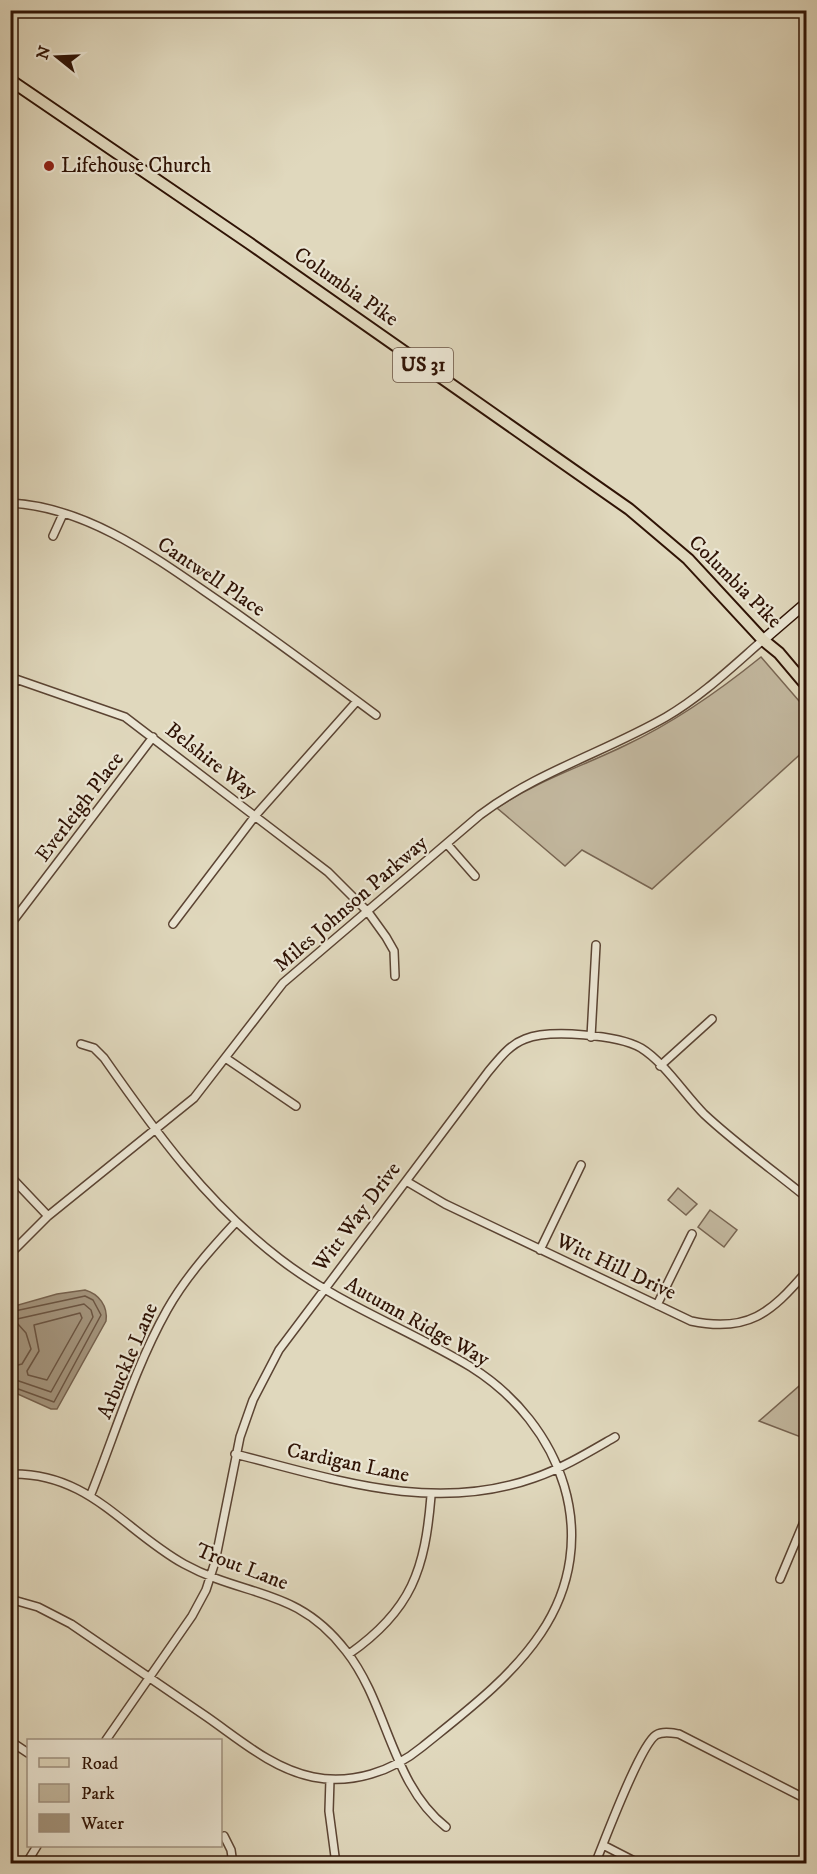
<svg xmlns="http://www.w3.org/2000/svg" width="817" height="1874" font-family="'IM FELL DW Pica',serif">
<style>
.green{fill:#c2b79e;stroke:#786552;stroke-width:1.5}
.water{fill:#a4957e;stroke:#75614e;stroke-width:1.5}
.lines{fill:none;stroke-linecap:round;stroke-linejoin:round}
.shore{stroke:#6a5442;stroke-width:1.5}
.street-casing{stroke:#5b4433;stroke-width:10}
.secondary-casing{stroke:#2f1305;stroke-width:12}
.primary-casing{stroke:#2f1305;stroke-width:14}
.street{stroke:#ebe6d4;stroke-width:7}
.secondary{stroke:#ebe6d4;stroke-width:9}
.primary{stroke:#e0d8bd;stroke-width:10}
.poi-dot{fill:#8f2418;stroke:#ebe6d4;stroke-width:2}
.labels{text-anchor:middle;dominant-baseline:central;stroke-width:4.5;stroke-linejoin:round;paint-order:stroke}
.shield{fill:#ebe6d4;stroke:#675243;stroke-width:1.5}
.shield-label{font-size:20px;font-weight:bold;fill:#2f1305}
.poi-label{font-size:21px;fill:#2f1305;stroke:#ebe6d4;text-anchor:start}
.street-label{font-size:21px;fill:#2f1305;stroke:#ebe6d4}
</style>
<rect width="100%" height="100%" fill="#e0d8bd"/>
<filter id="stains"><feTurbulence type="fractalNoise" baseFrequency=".00333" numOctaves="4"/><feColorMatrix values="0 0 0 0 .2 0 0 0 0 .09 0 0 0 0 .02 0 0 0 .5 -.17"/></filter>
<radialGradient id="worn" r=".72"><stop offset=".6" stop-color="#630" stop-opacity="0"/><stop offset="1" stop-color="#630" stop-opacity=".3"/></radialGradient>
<!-- green -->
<path class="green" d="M761,657L806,709V749L652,889L582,850L565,866L497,808C537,781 583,766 626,745C675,722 719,691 761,657Z
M678,1188L697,1204L686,1215L668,1200Z
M710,1210L737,1230L724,1247L698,1227Z
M806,1380V1439L759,1421Z"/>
<!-- water -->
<path class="water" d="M85,1290C99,1294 108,1306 106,1321L57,1409H51L11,1391V1357L17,1347L11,1333V1307L57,1294Z"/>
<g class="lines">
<!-- shore -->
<path class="shore" d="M10,1312L85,1296L93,1300L101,1315L54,1402L10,1386
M80,1313L82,1318L47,1380L28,1375L27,1371L39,1351L34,1325Z
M10,1367L22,1364L31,1349L26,1333L17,1323V1319L84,1304L91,1310L93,1317L51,1392L10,1378"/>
<defs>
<path id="street" d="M10,503C90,507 160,561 223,604C275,640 325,677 376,715
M53,536L63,514
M10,677L125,717L328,872L368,912L386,937L394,951L395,976
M10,691L15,680
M447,844L475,876
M173,924L255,816L357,701
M10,925L153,737
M591,1037L596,945
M227,1059L296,1106
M660,1066L712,1019
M10,1176L48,1216
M406,1181L445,1204L691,1321C748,1333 771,1313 806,1272
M540,1250L581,1165
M10,1254L48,1216L194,1098L283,983L480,815C537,772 605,752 666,717C702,696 733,666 763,640
M657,1305L692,1234
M235,1454C334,1479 433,1514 534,1478C563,1468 589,1452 615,1437
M10,1474C89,1472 123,1530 184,1564C246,1598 297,1587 346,1651C388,1704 391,1784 446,1827
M91,1494C115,1434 135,1367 167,1310C185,1278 210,1250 235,1223
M780,1579L806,1517
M10,1599L38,1607L71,1624C116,1655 161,1686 207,1717C240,1740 273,1769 313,1777C352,1785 393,1771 422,1747C464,1713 511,1678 541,1633C605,1538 562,1424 471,1367C408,1329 338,1304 280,1259C206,1202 157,1134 104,1058L94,1048L81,1044
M349,1654C412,1610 425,1569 431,1496
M106,1740L192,1616L206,1590L215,1562L240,1437L253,1400L279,1350L488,1072C499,1059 509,1045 525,1039C550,1029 618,1035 641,1048C664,1062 685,1095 704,1114C736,1144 773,1170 806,1197
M10,1741L28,1753
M330,1779L329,1811L336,1864
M224,1836L231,1850L233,1864
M603,1845L640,1864
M26,1864L37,1846
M595,1864C605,1840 640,1745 656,1735C663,1731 672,1733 679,1734L806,1799"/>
<path id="secondary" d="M763,640L806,603"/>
<path id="primary" d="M10,80L249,243L629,509L688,559L763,640L779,653L806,685"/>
</defs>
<!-- street casing -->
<use href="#street" class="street-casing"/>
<!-- secondary casing -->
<use href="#secondary" class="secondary-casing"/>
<!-- primary casing -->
<use href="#primary" class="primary-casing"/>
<!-- street -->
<use href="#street" class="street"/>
<!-- secondary -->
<use href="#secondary" class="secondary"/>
<!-- primary -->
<use href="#primary" class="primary"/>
</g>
<!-- markers -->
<circle class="poi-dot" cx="49" cy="166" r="6"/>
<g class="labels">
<!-- shield labels -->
<rect class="shield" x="393" y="348" width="60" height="34" rx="4.5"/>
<g class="shield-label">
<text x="423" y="365">US 31</text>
</g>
<!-- poi labels -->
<g class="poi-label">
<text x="61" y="166">Lifehouse Church</text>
</g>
<!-- street labels -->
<g class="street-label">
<text transform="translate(346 287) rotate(35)">Columbia Pike</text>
<text transform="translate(211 577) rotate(34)">Cantwell Place</text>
<text transform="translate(735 582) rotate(45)">Columbia Pike</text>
<text transform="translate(211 761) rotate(38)">Belshire Way</text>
<text transform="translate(80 807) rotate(-53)">Everleigh Place</text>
<text transform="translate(351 904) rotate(-41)">Miles Johnson Parkway</text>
<text transform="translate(357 1217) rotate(-53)">Witt Way Drive</text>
<text transform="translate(616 1267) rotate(25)">Witt Hill Drive</text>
<text transform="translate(417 1322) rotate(29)">Autumn Ridge Way</text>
<text transform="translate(128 1361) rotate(-67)">Arbuckle Lane</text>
<text transform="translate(348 1463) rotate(12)">Cardigan Lane</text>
<text transform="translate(242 1567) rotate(21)">Trout Lane</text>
</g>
</g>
<!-- margin -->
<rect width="817" height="1874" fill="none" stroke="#e0d8bd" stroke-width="36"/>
<rect x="12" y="12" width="793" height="1850" fill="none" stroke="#2f1305" stroke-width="3"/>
<rect x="18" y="18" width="781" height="1838" fill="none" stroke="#2f1305" stroke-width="1.5"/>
<!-- legend -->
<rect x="27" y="1739" width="195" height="108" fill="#ebe6d4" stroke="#a09281" stroke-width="1.5"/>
<rect x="39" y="1758" width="30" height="9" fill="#e0d8bd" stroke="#a09281" stroke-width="1.5"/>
<text x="81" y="1769" font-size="18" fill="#2f1305">Road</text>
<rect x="39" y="1784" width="30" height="18" fill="#c2b79e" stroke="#a09281" stroke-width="1.5"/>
<text x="81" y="1799" font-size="18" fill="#2f1305">Park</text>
<rect x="39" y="1814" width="30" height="18" fill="#a4957e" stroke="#a09281" stroke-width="1.5"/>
<text x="81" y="1829" font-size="18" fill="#2f1305">Water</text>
<!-- north arrow -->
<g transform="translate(57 57) rotate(288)" stroke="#ebe6d4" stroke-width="4.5" paint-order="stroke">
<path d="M0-4.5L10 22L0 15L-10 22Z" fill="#2f1305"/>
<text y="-9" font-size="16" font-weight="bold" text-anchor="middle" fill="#2f1305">N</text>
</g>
<rect width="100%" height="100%" filter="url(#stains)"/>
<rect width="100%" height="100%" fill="url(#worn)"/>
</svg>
